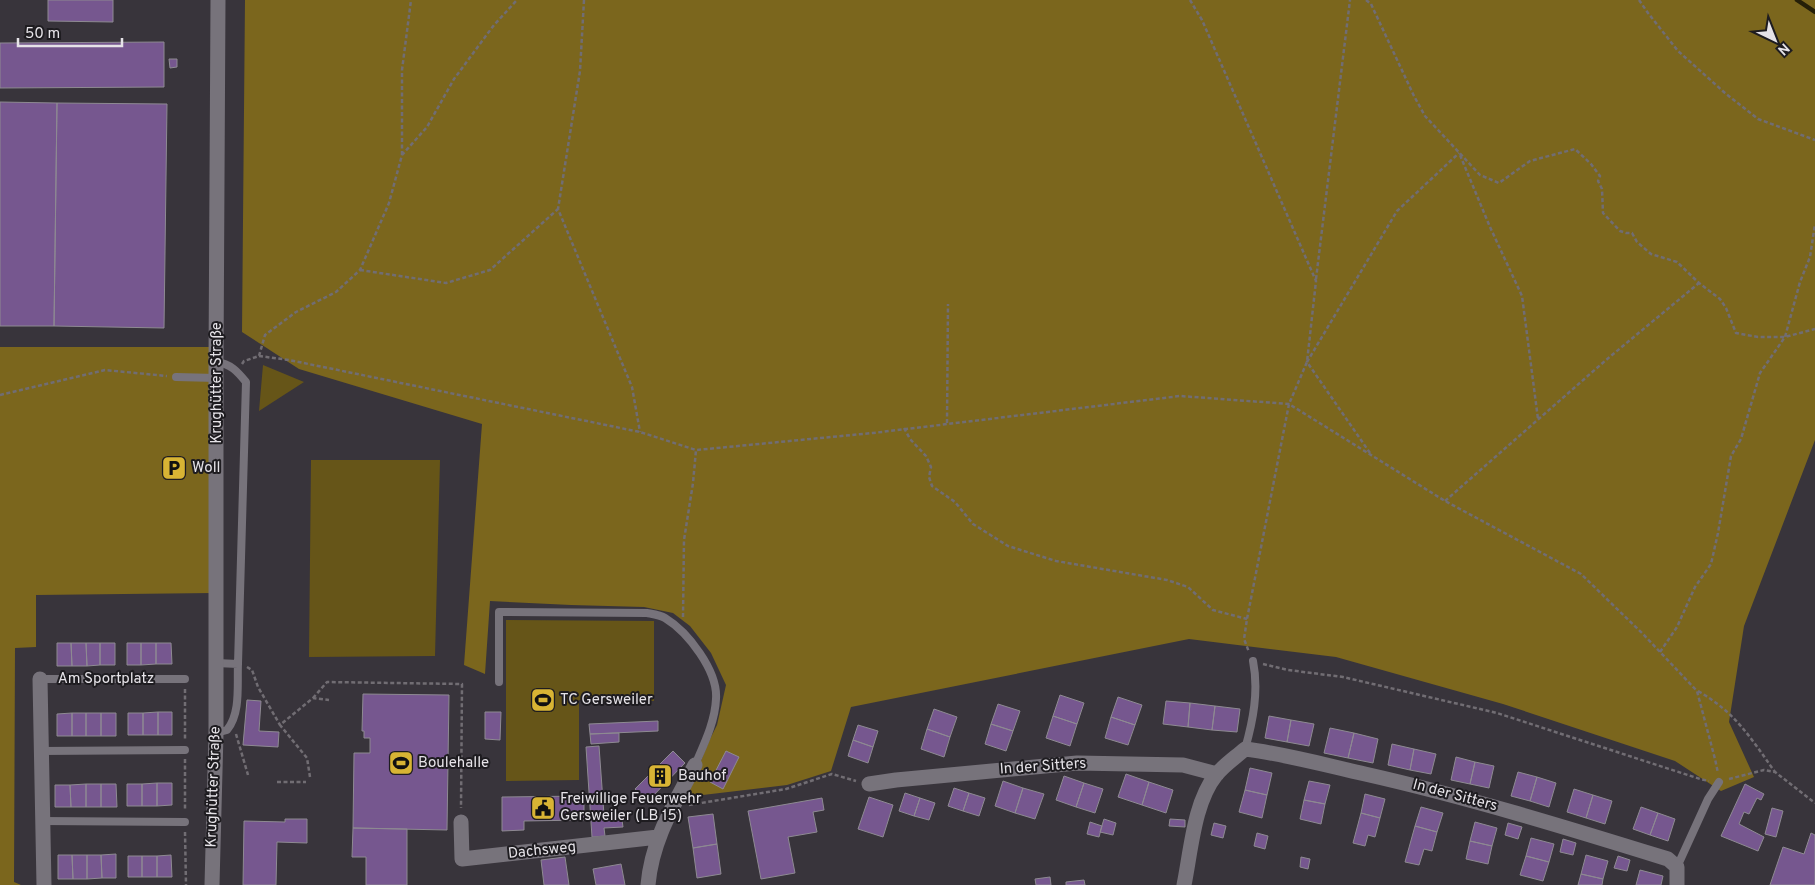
<svg xmlns="http://www.w3.org/2000/svg" width="1815" height="885" font-family="Overpass,sans-serif">
<style>
.green{fill:#665518}
.forest{fill:#7b661d}
.lines{fill:none;stroke-linecap:round;stroke-linejoin:round}
.stream{stroke:#251f08;stroke-width:4.5}
.building{fill:#76578f;stroke:#8e8a92}
.path{stroke:#716d73;stroke-width:2.5;stroke-dasharray:4 2.5;stroke-linecap:butt}
.service{stroke:#77737b;stroke-width:8}
.minor{stroke:#77737b;stroke-width:15}
.labels{text-anchor:middle;dominant-baseline:central;stroke-width:4;stroke-linejoin:round;paint-order:stroke}
.street-label{font-size:15px;fill:#e6e3e8;stroke:#1e1c20}
.poi-label{font-size:15px;fill:#e6e3e8;stroke:#1e1c20;text-anchor:start}
</style>
<rect width="100%" height="100%" fill="#38343b"/>
<!-- green -->
<path class="green" d="M263,365L304,382L259,411Z
M311,460H440L435,656L309,657Z
M506,620L654,621V701L579,700V780L506,781Z"/>
<!-- forest -->
<path class="forest" d="M245,0H1815V440L1744,626L1729,722L1754,777L1721,791L1675,761L1503,704L1336,657L1189,639L851,707L831,771L787,785L686,797L710,739L717,725L726,685L711,653L690,626L673,613L644,607L571,605L490,601L485,674L464,665L482,424L299,369L242,332Z
M0,347H218L213,593L36,595V647L15,648L14,882L21,885H0Z"/>
<g class="lines">
<!-- stream -->
<path class="stream" d="M1797,0L1815,12"/>
</g>
<!-- building -->
<path class="building" d="M48,0H113V22L48,21Z
M164,42V87L0,88V43Z
M169,59H177V67L170,68Z
M0,102L57,103L54,326H0Z
M57,103L167,104L164,328L54,326Z
M57,643H71L72,666H57Z
M71,643H86L87,666H72Z
M86,643H100V665L87,666Z
M100,643H115V665H100Z
M127,643H141V665H127Z
M141,643H156V664L141,665Z
M156,643H171L172,664H156Z
M363,694L449,695L447,830L353,828L354,753H370V738H364V731H362Z
M1060,695L1084,703L1077,724L1053,716Z
M1118,697L1142,705L1135,725L1111,717Z
M247,700L261,701L259,731L279,732L278,747L243,745Z
M1166,701L1190,703L1188,727L1163,724Z
M1190,703L1215,706L1212,730L1188,727Z
M998,704L1020,711L1013,731L991,724Z
M1215,706L1240,709L1237,732L1212,730Z
M934,709L957,717L950,737L927,729Z
M158,712H172V735H158Z
M158,712V735H143V713Z
M485,712H501L500,740L485,739Z
M72,713V736H57V714Z
M72,713H86V736H72Z
M86,713H101V736H86Z
M101,713H116V736H101Z
M128,713H143V735H128Z
M1053,716L1077,724L1070,746L1046,738Z
M1269,716L1291,720L1287,742L1265,738Z
M1111,717L1135,725L1128,745L1105,738Z
M1291,720L1314,724L1309,746L1287,742Z
M658,721V731L590,734L589,724Z
M991,724L1013,731L1006,751L985,744Z
M858,725L878,731L873,747L853,740Z
M1330,728L1354,733L1348,758L1324,753Z
M927,729L950,737L944,757L921,749Z
M619,733V742L591,744L590,734Z
M1354,733L1378,739L1373,763L1348,758Z
M853,740L873,747L868,763L848,756Z
M1392,744L1414,749L1410,770L1388,765Z
M599,746L604,815L621,813L623,827L604,828L605,836L592,837L586,747Z
M1414,749L1436,754L1431,774L1410,770Z
M673,751L685,763L648,801L635,789Z
M726,751L739,757L723,789L710,782Z
M1456,757L1475,762L1470,784L1451,780Z
M1475,762L1494,766L1489,788L1470,784Z
M1250,768L1272,773L1267,795L1245,790Z
M1518,772L1537,777L1530,801L1511,796Z
M1126,774L1149,782L1142,805L1118,797Z
M1064,776L1084,783L1076,807L1056,800Z
M1537,777L1556,783L1549,807L1530,801Z
M1003,781L1023,788L1015,813L995,806Z
M1309,781L1330,785L1325,804L1304,800Z
M1149,782L1173,790L1166,813L1142,805Z
M157,783H172V805L157,806Z
M157,783V806H142V784Z
M1084,783L1103,789L1095,813L1076,807Z
M86,784H101V807H86Z
M86,784V807H71L70,785Z
M101,784H116L117,807H101Z
M127,784H142V806H127Z
M1745,784L1764,794L1761,800L1757,798L1749,814L1744,812L1739,824L1764,837L1758,851L1721,836Z
M55,785H70L71,807H55Z
M954,788L969,793L963,811L948,806Z
M1023,788L1044,794L1035,819L1015,813Z
M1574,789L1593,795L1586,818L1567,812Z
M1245,790L1267,795L1262,818L1239,812Z
M905,793L920,798L914,816L899,811Z
M969,793L985,798L979,816L963,811Z
M1365,794L1385,799L1380,818L1361,813Z
M1593,795L1612,801L1605,824L1586,818Z
M584,796V820L524,821V830L502,831V797Z
M869,797L893,805L883,837L858,829Z
M822,798L824,810L813,812L817,832L788,837L795,873L761,879L748,811Z
M920,798L935,803L929,820L914,816Z
M1304,800L1325,804L1321,824L1300,819Z
M1421,807L1443,813L1437,832L1415,826Z
M1641,807L1658,813L1650,835L1633,829Z
M1772,808L1783,811L1776,837L1765,834Z
M1361,813L1380,818L1375,837L1368,835L1365,846L1353,843Z
M1658,813L1675,819L1668,841L1650,835Z
M713,814L717,844L693,848L688,817Z
M285,819H307V843L277,842L276,885H243L244,821L285,822Z
M1104,819L1116,823L1113,835L1100,832Z
M1170,819L1185,820V827L1169,826Z
M1090,822L1102,826L1099,837L1087,834Z
M1475,822L1497,828L1492,846L1470,841Z
M1214,823L1226,826L1223,838L1211,835Z
M1508,823L1522,827L1518,839L1505,835Z
M1415,826L1437,832L1432,851L1424,849L1419,865L1405,862Z
M353,828L407,829V885H366V857H352Z
M1257,833L1268,836L1265,849L1254,846Z
M1811,833L1815,835V885H1770L1783,847L1804,854Z
M1531,838L1554,844L1549,862L1526,856Z
M1563,839L1576,843L1573,855L1560,852Z
M1470,841L1492,846L1488,864L1466,859Z
M717,844L721,874L697,878L693,848Z
M116,854V878H102L101,855Z
M58,855H72L73,879H58Z
M72,855H87V879H73Z
M87,855H101L102,878L87,879Z
M171,855L172,877H157V856Z
M1586,855L1608,861L1603,879L1581,874Z
M128,856H142V877H128Z
M142,856H157V877H142Z
M1526,856L1549,862L1543,881L1520,875Z
M1618,856L1630,860L1627,871L1614,868Z
M565,857L569,885H544L541,860Z
M1301,857L1310,859L1308,869L1300,867Z
M621,864L625,885H596L593,869Z
M1640,870L1663,876L1661,885H1636Z
M1581,874L1603,879L1602,885H1578Z
M1050,877L1051,885H1036L1035,879Z
M1084,880L1085,885H1066V882Z"/>
<g class="lines">
<!-- path -->
<path class="path" d="M584,0L580,71L558,209L632,387L640,432
M1190,0L1202,20L1316,281L1307,362L1289,404L1247,619L1244,639L1249,652
M1366,0L1371,4L1414,96L1425,116L1480,175L1499,183L1530,161L1575,149L1591,164L1600,176L1598,181L1602,189L1603,213L1620,231L1626,233H1632L1637,242L1651,254L1677,262L1699,283L1720,299L1726,308L1736,333L1758,337H1785L1815,329
M1639,0L1648,13L1678,51L1725,93L1758,119L1815,140
M402,155V70L411,0
M1460,155L1490,227L1522,296L1538,419
M360,270L446,283L490,270L558,209
M1316,279L1350,0
M259,356L289,360L640,432L696,450L873,433L1180,396L1289,404L1445,501L1581,574L1643,634L1697,691L1715,759L1718,773
M242,364L244,361L259,356L265,335L296,312L336,292L360,270L389,203L402,155L427,127L454,79L494,25L517,0
M0,395L105,370L167,376
M947,423L948,304
M904,428L910,439L926,456L931,467L929,477L932,486L955,502L973,524L1008,546L1056,561L1167,580L1188,587L1213,610L1247,619
M1370,453L1307,362L1397,211L1459,153
M1445,501L1606,360L1699,283
M683,617L684,540L693,483L696,450
M1660,652L1677,627L1695,587L1711,564L1718,533L1731,456L1741,439L1760,373L1785,337L1800,282L1810,257L1815,224
M1263,664L1288,670L1343,677L1497,713L1700,779L1709,781
M247,667L252,670L258,687L280,725
M185,689V741
M1698,691C1736,713 1750,737 1775,772
M313,698L327,682L462,684L461,808
M236,734L248,775
M185,759V811
M310,777L307,758L280,725L313,698L329,700
M1729,779L1764,770L1775,772L1815,803
M277,782H306
M689,805L786,789L832,774L856,781
M185,832L186,885"/>
<!-- service -->
<path class="service" d="M216,362C231,364 237,371 246,382L238,664L216,663
M176,377L216,378
M40,679H185
M499,682V612L647,613C652,614 660,615 665,618C688,632 718,671 716,699C715,722 704,744 695,765
M216,733L227,730C241,713 237,685 238,664
M1245,749C1253,721 1259,691 1253,661
M41,751L185,750
M42,821L185,822
M1677,867L1708,799L1719,782"/>
<!-- minor -->
<path class="minor" d="M40,679L44,885
M869,784L896,780L1077,763L1183,765L1217,774
M461,822L462,859L658,837
M212,885L216,733V362L218,0
M648,885C652,839 674,805 695,765
M1184,885C1191,851 1194,802 1216,775C1224,765 1236,757 1245,749C1285,754 1325,765 1365,774C1467,797 1568,828 1668,859L1677,867V885"/>
</g>
<!-- icons -->
<defs>
<symbol id="parking-square" viewBox="-11 -11 22 22"><rect x="-9" y="-9" width="18" height="18" rx="4" fill="#d8b434" stroke="#1e1c20"/><path d="M-3.5-5.5H1a3.5 3.5 0 0 1 0 7H-1V5.5H-3.5ZM-1-3.4V-.6H.8a1.4 1.4 0 0 0 0-2.8Z" fill="#111"/></symbol>
<symbol id="stadium-square" viewBox="-11 -11 22 22"><rect x="-9" y="-9" width="18" height="18" rx="4" fill="#d8b434" stroke="#1e1c20"/><path d="M0-5a6.5 5 0 1 0 0 10a6.5 5 0 1 0 0-10ZM-3.5-1.8h7v3.6h-7Z" fill="#111"/></symbol>
<symbol id="building-square" viewBox="-11 -11 22 22"><rect x="-9" y="-9" width="18" height="18" rx="4" fill="#d8b434" stroke="#1e1c20"/><path d="M-4-6H4V6H1V3H-1V6H-4ZM-2.5-4.3h1.7v1.8h-1.7ZM.8-4.3h1.7v1.8H.8ZM-2.5-1h1.7V.8h-1.7ZM.8-1h1.7V.8H.8Z" fill="#111"/></symbol>
<symbol id="civic-square" viewBox="-11 -11 22 22"><rect x="-9" y="-9" width="18" height="18" rx="4" fill="#d8b434" stroke="#1e1c20"/><path d="M-.6-6.5H3V-4.5H.6V-3L4-1V1h2V6H-6V1h2V-1L-.6-3ZM-1.2 2.5V6h2.4V2.5Z" fill="#111"/></symbol>
</defs>
<g fill-rule="evenodd">
<use href="#parking-square" x="160" y="454" width="28" height="28"/>
<use href="#stadium-square" x="529" y="686" width="28" height="28"/>
<use href="#stadium-square" x="387" y="749" width="28" height="28"/>
<use href="#building-square" x="646" y="762" width="28" height="28"/>
<use href="#civic-square" x="529" y="794" width="28" height="28"/>
</g>
<g class="labels">
<!-- street labels -->
<g class="street-label">
<text transform="translate(217 383) rotate(-90)">Krughütter Straße</text>
<text x="106" y="679">Am Sportplatz</text>
<text transform="translate(1043 767) rotate(-4)">In der Sitters</text>
<text transform="translate(214 787) rotate(-88)">Krughütter Straße</text>
<text transform="translate(1455 796) rotate(15)">In der Sitters</text>
<text transform="translate(542 851) rotate(-6)">Dachsweg</text>
</g>
<!-- poi labels -->
<g class="poi-label">
<text x="192" y="468">Woll</text>
<text x="560" y="700">TC Gersweiler</text>
<text x="418" y="763">Boulehalle</text>
<text x="678" y="776">Bauhof</text>
<text x="560" y="799">Freiwillige Feuerwehr<tspan x="560" dy="17">Gersweiler (LB 15)</tspan></text>
</g>
</g>
<!-- north arrow -->
<g transform="translate(1775 40) rotate(137)" stroke="#1e1c20" stroke-width="4" paint-order="stroke">
<path d="M0-4L9 19L0 12L-9 19Z" fill="#e6e3e8"/>
<text y="-8" font-size="14" font-weight="bold" text-anchor="middle" fill="#e6e3e8">N</text>
</g>
<!-- scale -->
<path d="M18 38v8h104v-8" fill="none" stroke="#e6e3e8" stroke-width="2.5"/>
<text x="25" y="38" font-size="15" fill="#e6e3e8" stroke="#1e1c20" stroke-width="4" paint-order="stroke">50 m</text>
</svg>
